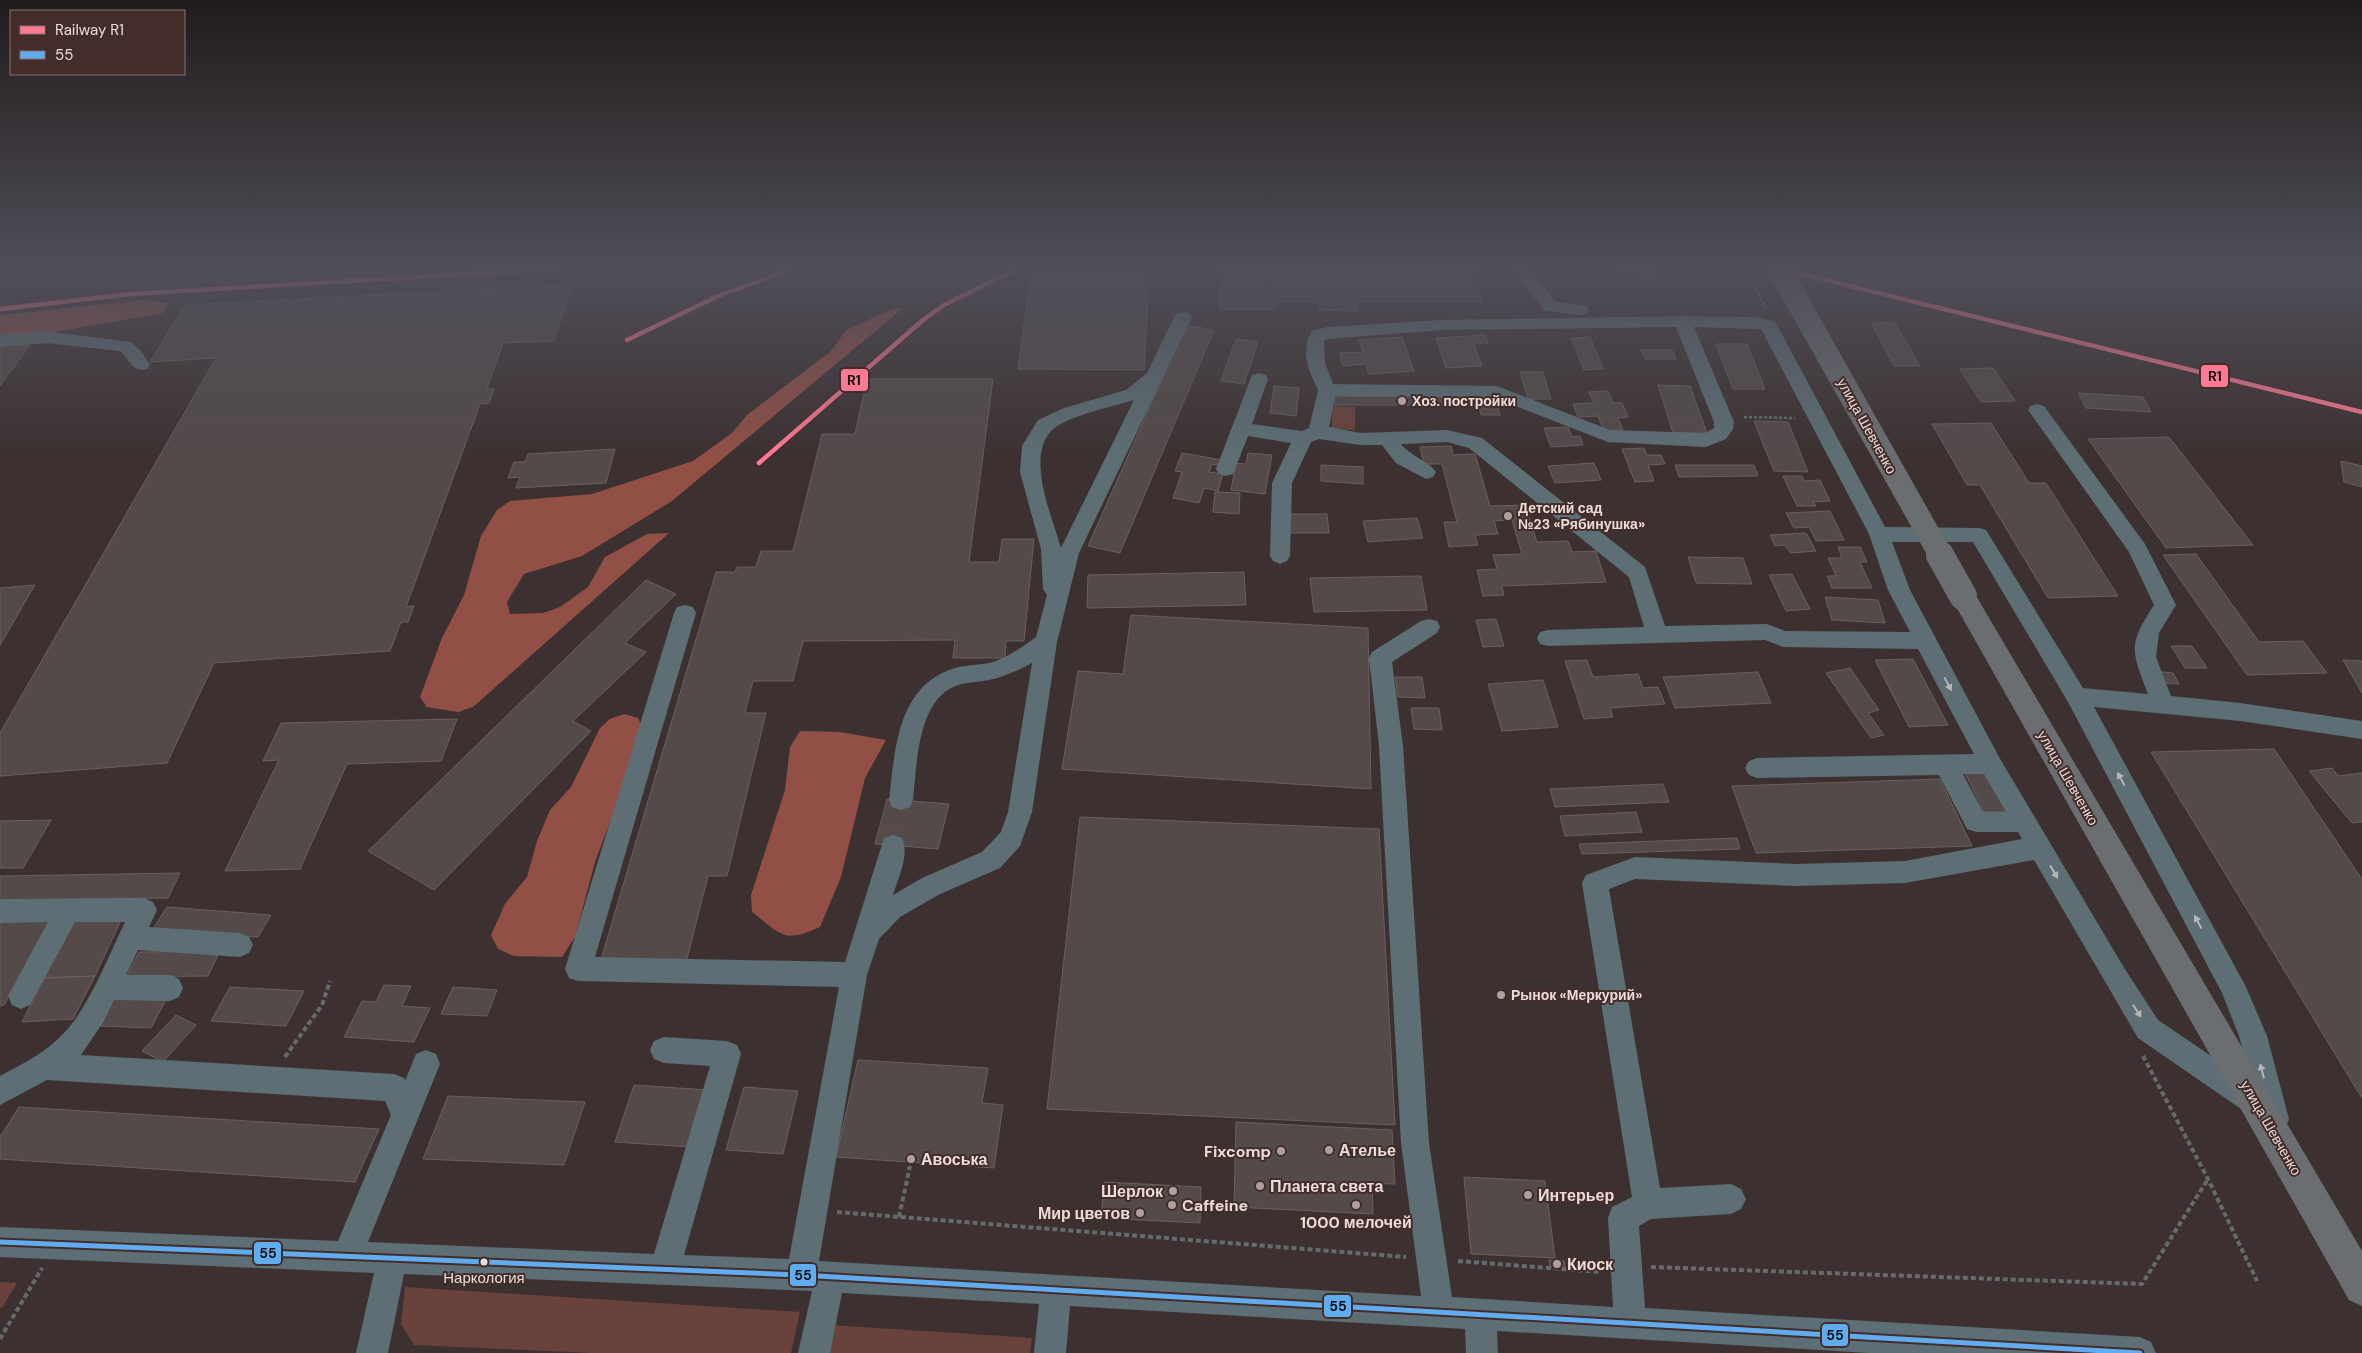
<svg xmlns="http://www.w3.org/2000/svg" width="2362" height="1353" font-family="'DM Sans',sans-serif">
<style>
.green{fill:#69423c}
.forest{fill:#914f46}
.building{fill:#534a49;stroke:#6a605f}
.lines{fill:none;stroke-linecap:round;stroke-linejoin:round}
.minor-tunnel{stroke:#564b4a;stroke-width:23;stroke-dasharray:23 12;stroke-linecap:butt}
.path-far1{stroke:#656b6c;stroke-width:2.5;stroke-dasharray:3 2;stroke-linecap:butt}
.path{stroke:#656b6c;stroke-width:4;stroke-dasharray:5 3;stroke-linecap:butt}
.minor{fill:#5d6f74;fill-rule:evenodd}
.highway{fill:#6b6e71;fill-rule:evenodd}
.highway-bridge-far1{stroke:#6b6e71;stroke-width:23}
.highway-bridge{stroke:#6b6e71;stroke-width:28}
.bus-1-casing{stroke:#422d2a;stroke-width:9}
.bus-1{stroke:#60acee;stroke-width:5}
.rail-1-casing{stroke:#422d2a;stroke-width:8}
.rail-1{stroke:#fe7a93;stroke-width:4.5}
.oneway{fill:#b9b6b6}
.poi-dot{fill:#ada09e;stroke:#422d2a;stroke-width:2}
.bus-dot{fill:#eadcda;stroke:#422d2a;stroke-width:2}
.labels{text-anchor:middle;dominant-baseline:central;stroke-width:4;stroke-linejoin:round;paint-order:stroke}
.poi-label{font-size:14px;font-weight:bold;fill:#eadcda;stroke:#422d2a;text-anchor:start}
.street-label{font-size:14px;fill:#eadcda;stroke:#422d2a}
.near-bus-label{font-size:15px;fill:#eadcda;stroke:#422d2a}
.near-poi-label{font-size:16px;font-weight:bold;fill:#eadcda;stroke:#422d2a;text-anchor:start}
.line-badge{stroke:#422d2a;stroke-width:2}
.pale-badge-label{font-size:14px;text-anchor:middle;font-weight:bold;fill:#111}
</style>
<rect width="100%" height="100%" fill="#3c3130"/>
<!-- green -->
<path class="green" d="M1332,406L1355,407V430L1332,429Z
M0,1282L17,1283L2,1308H0Z
M405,1287L800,1312L791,1353H592L414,1345L401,1324Z
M831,1325L1032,1338L1030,1353H825Z"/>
<!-- forest -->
<path class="forest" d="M144,300L168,303L163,313L54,332L0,337V315Z
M903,308L672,501L582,556L524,574L507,602L510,614L543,613L560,607L588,587L605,557L647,534L669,533L473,707L458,712L427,707L420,697L442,638L464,595L481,536L497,510L510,501L592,494L693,461L732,433L747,415L831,351L846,330L892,309Z
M624,714L638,718L644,731L595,862L575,937L562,957L514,956L498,949L491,935L505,904L527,877L537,841L550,810L571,787L600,728L610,719Z
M800,731L840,732L886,740L865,778L841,877L820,927C783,944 781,934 752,912L751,895L785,790L790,747Z"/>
<!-- building -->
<path class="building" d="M1219,267H1474L1482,302H1357L1356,311L1319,310L1320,302H1275L1276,310H1220Z
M1614,267L1654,269L1655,279L1615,275Z
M1031,274L1149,275L1144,370L1018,369Z
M572,284L554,341L503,343L487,389H494L489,403L480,404L406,607L414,606L408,622H401L390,651L214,663L167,763L0,776V733L216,358L150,362L185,305Z
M1871,323H1895L1920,366H1894Z
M1186,325L1214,330L1120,553L1088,546Z
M1485,335L1488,343L1474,344L1482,366L1446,368L1436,338Z
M1402,337L1414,371L1369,374L1365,364L1343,366L1339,353L1363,352L1359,340Z
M1590,337L1603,369L1584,370L1571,338Z
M1236,339L1258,342L1244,384L1221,381Z
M1716,344H1747L1765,389H1733Z
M30,345L0,386V346Z
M1641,350H1672L1676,359H1645Z
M1993,368L2015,401L1981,402L1960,369Z
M1520,372H1543L1551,399H1528Z
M867,379H993L969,562H999L1002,539H1034L1024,641H1006L1005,658H953L955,640L803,641L793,681H753L745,713H766L727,876H708L686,963H600L716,572H735L737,567H756L761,551H793L822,434H855Z
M1658,385L1690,386L1707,433H1673Z
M1274,386L1299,388L1296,416L1270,413Z
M1608,391L1613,403H1622L1628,417L1618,418L1623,430L1604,431L1598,416L1578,417L1573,404L1594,403L1589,392Z
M2078,393L2143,397L2151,412L2086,408Z
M1334,396H1468L1470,405H1335Z
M1476,396H1494L1500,415H1481Z
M1754,421L1788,422L1808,472L1774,471Z
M1991,423L2029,483H2046L2118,596L2048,598L1980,485H1967L1932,424Z
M1568,427L1572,437L1580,436L1583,445L1551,447L1544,428Z
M2169,437L2253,545L2166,548L2088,439Z
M1451,446L1453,455L1475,454L1490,506L1525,505L1537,542L1568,541L1572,552L1596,551L1606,582L1502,586L1504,595L1483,596L1477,570L1497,569L1493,555L1522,554L1512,520L1494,521L1498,534L1475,535L1478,545L1449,547L1444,522H1457L1442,464H1424L1420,447Z
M1644,448L1647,455H1661L1665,464L1648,465L1654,481L1635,482L1622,449Z
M615,449L606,483L516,488L520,477L508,478L514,462H525L528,454Z
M1182,453L1223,460L1221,466L1212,464L1209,472L1223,474L1218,491L1204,488L1199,503L1173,498L1182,472L1175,471Z
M1248,453L1272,455L1265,494L1231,490L1236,463L1246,464Z
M2341,461L2362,466V487L2344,482Z
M1594,463L1601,480L1555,483L1548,466Z
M1321,465L1363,467V484L1321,481Z
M1675,465H1754L1758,476L1679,477Z
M1783,476H1802L1804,481L1820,480L1830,501L1813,502L1816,506H1797Z
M1215,492L1240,493L1239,514L1213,512Z
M1830,511L1844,540L1816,541L1809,527L1794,528L1786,513Z
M1286,514H1327L1329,533H1288Z
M1417,518L1423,538L1368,542L1363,521Z
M1806,533L1816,551L1791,553L1784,545L1775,546L1770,535Z
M1838,547H1860L1867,562H1860L1872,588H1832L1827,576H1836L1828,558H1842Z
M2196,554L2259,642L2303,641L2327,673L2247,675L2163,555Z
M1688,557L1743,558L1752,584L1696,583Z
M1244,572L1246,605L1087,608L1088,575Z
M1792,574L1810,609L1786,611L1769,575Z
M1421,576L1427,610L1314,612L1310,578Z
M646,580L676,594L625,643L646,652L573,721L591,731L434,890L368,851Z
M35,585L0,645V588Z
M1825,597L1878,600L1885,623L1832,620Z
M1131,615L1368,628L1371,789L1062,769L1078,671L1123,674Z
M1496,619L1504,646L1483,647L1476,620Z
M2171,646H2192L2207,668H2185Z
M1913,659L1948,725L1909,727L1875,660Z
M1587,660L1593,677L1638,674L1643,688L1658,687L1665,704L1610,708L1613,717L1584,719L1565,661Z
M2343,660L2362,661V693Z
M1850,668L1879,710L1868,713L1884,735L1871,738L1826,673Z
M2154,671L2173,673L2179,684L2159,683Z
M1758,672L1771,703L1675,708L1663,677Z
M1395,677H1422L1425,698L1398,697Z
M1543,680L1558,727L1502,731L1488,684Z
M1411,708H1439L1442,730L1414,729Z
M457,719L441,761L347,764L300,869L225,871L279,760L263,761L281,723Z
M2274,749L2362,879V1098L2151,752Z
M2332,768L2338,776L2362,773V822L2352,823L2309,771Z
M1965,773H1987L2007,812H1984Z
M1940,779L1972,846L1756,853L1732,786Z
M1663,784L1669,802L1555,807L1550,789Z
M887,799L949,804L938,849L875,844Z
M1636,812L1642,832L1565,836L1560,816Z
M1080,817L1379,829L1395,1125L1047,1109Z
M51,820L23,868H0V821Z
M1737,838L1740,849L1582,854L1579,844Z
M180,873L168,898L0,900V876Z
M167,907L271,915L258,937L153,929Z
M123,916L95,976L44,978L74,919Z
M53,917L4,1005L0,1006V919Z
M220,951L208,976L126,977L139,952Z
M95,976L73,1019L22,1022L44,978Z
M384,985L411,986L402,1006L430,1008L414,1042L344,1037L362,1001L376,1002Z
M230,987L304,991L286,1026L211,1021Z
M453,987L497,990L487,1016L441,1014Z
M113,999L166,1000L151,1028L97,1026Z
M176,1015L196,1025L163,1062L142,1051Z
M858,1060L988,1068L982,1103L1003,1105L994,1168L836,1157Z
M634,1085L708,1090L691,1147L615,1142Z
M744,1087L798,1091L783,1154L726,1150Z
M448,1096L585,1102L564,1165L423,1159Z
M19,1107L379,1129L355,1182L0,1159V1137Z
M1236,1122L1392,1130L1395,1184L1372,1183L1373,1214L1234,1207Z
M1464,1177L1545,1181L1555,1258L1471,1254Z
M1104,1182L1201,1187L1200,1223L1101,1218Z
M1549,1260L1564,1261L1565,1268L1550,1267Z"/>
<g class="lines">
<!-- minor-tunnel -->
<path class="minor-tunnel" d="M893,846L901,800"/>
<!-- path-far1 -->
<path class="path-far1" d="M1744,267L1766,309
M1810,277L2362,415
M1744,417L1795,418"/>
<!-- path -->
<path class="path" d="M2143,1056L2208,1179L2257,1281
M285,1057L322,1005L330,981
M837,1212L1406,1257
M899,1217L910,1166
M1458,1261L1601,1272
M1651,1267L2142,1284L2208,1179
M0,1339L42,1268"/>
<!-- minor -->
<path class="minor" d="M1510,267H1527L1556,302L1586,306L1589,310L1586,314L1580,315L1545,311Z
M1183,312L1189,313L1192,317L1079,553L1057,642L1032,812L1020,846L1000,868L940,894L900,917L879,939L867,975L819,1261L1421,1296L1401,1143L1379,746L1369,658L1372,652L1421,621L1429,619L1437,621L1440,627L1437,633L1392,662L1403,746L1429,1143L1452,1297L1613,1307L1608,1218L1612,1207L1632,1197L1582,883L1586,875L1635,857L1796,864L1905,861L2022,839L2018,832H1976L1967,829L1939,775L1757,778L1749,775L1745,768L1749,761L1757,758L1974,754L1918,649L1783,647L1765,640L1548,646L1540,644L1537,638L1540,632L1548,630L1644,627L1629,577L1469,448L1447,442L1401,444C1410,456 1429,461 1436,472L1433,477L1426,479L1396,463L1382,445H1361L1319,439L1311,442L1292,483L1290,556L1287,561L1280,564L1273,561L1270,556L1272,483L1291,443L1248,436L1233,474L1226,476L1219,474L1216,469L1252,375L1259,373L1266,375L1268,379L1252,424L1302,431L1309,428L1318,390L1309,370L1306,355L1307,341L1312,331L1327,327L1442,320L1683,316L1755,317L1774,321L1777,325L1885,527L1979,528L1986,530L2083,688L2148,694C2131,650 2128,645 2154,605L2129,552L2028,410L2030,406L2037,404L2044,406L2145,544L2176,605L2159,633L2156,657L2171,696L2240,703L2362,721V739L2240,721L2094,707L2246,987L2267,1036L2289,1119L2285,1129L2275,1133L2265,1129L2258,1110L2251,1113L2241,1109L2138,1038L2034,860L1905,883L1796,886L1635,879L1609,889L1660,1188L1731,1184L1741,1189L1746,1199L1741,1209L1731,1214L1651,1219L1639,1226L1645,1308L2140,1337L2151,1342L2156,1353H1869L1497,1331L1498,1353H1466L1465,1329L1070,1306L1066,1353H1034L1039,1304L842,1293L830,1353H798L812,1291L404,1274L388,1353H356L374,1273L0,1257V1227L338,1241L391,1115L385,1101L47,1080L0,1105V1076C22,1064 47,1052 64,1033C89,1007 109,955 125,922H75L30,1005L21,1009L12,1005L8,996L48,922L0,923V899L144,898L153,902L157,910L149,927L240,933L249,937L253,945L249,953L240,957L138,950L126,975H170L179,979L183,988L179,997L170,1001L114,1000L104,1021L81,1055L394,1074L404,1078L405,1081L416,1054L426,1050L436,1054L440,1064L368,1242L654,1254L710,1066L664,1063L654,1059L650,1050L654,1041L664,1037L727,1041L737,1045L741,1054L684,1255L789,1259L839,987L578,981L569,978L565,969L674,613L677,607L685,605L693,607L696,613L595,957L845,962L884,838L893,835L902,838C910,855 898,878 893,895L922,878L982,852L1001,832L1008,812L1032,663C1019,670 1004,677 989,680C980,682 971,682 962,684C917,694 917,764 913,800L910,807L901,810L892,807L889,800C895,750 897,685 955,668C966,665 977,665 989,663C1006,659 1022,647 1036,637L1047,595L1043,589L1041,549L1020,472L1022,446L1038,420L1064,408L1126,390L1147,373L1174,317L1177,313ZM1676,327L1714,422V428L1705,433L1610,430L1497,386L1333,384L1325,363L1324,341L1327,339L1442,330ZM1694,327L1761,329L1869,534L1888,590L1910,632L1785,631L1767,624L1665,626L1645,567L1482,438L1447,430L1361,433L1329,427L1335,396L1495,398L1608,442L1706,447L1726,439L1733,429L1734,422ZM1134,400L1061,548C1052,516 1026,458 1051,431C1064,417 1114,406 1134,400ZM1892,542H1973L2068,702L2222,993L2239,1036L2251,1083L2158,1020L2123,966L1999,757L1910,590ZM1963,774H1984L2006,812H1983Z
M46,331L131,342L141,351L150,365L147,369C133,373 130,360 120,351L46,343L0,347V335Z"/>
<!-- highway -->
<path class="highway" d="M1963,586L1972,589L2362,1251V1306L2349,1300L1954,603L1950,596L1954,589Z"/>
<!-- highway-bridge-far1 -->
<path class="highway-bridge-far1" d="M1778,267L1941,556"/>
<!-- highway-bridge -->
<path class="highway-bridge" d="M1940,555L1963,596"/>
<defs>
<path id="bus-1" d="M0,1242L801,1275L2140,1353"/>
</defs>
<!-- bus-1 casing -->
<use href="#bus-1" class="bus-1-casing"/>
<!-- bus-1 -->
<use href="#bus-1" class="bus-1"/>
<defs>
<path id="rail-1" d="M1773,267L2362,412
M0,309L131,294L583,267
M627,340L718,296L798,267
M759,463L923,320L944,305L1020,267"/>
</defs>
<!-- rail-1 casing -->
<use href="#rail-1" class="rail-1-casing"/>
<!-- rail-1 -->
<use href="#rail-1" class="rail-1"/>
</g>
<!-- one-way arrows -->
<defs><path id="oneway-solid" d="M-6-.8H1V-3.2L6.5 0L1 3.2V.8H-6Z" transform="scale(1.25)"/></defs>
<g class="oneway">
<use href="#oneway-solid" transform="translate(1948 684) rotate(62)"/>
<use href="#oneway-solid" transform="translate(2121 779) rotate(-118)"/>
<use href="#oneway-solid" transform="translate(2054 872) rotate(60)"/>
<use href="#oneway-solid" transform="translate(2198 922) rotate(-118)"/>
<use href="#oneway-solid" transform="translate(2137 1011) rotate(57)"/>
<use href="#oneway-solid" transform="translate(2262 1071) rotate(-105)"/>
</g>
<!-- sky -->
<linearGradient id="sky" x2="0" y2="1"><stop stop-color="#211b1a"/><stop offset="0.59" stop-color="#504e59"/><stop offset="1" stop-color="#504e59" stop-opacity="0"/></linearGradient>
<rect width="2362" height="456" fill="url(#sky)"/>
<!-- markers -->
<g class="poi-dot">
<circle cx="1402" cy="401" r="5"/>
<circle cx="1508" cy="516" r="5"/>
<circle cx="1501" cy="995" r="5"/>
<circle cx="1329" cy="1150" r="5"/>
<circle cx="1281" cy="1151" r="5"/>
<circle cx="911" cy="1159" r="5"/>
<circle cx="1260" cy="1186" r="5"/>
<circle cx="1173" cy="1191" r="5"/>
<circle cx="1528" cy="1195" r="5"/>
<circle cx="1172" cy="1205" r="5"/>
<circle cx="1356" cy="1205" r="5"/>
<circle cx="1140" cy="1213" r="5"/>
<circle cx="1557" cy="1264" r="5"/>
</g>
<circle class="bus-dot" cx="484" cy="1262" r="4.5"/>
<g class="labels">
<!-- poi labels -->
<g class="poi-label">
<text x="1412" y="401">Хоз. постройки</text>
<text x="1518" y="508">Детский сад<tspan x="1518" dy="16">№23 «Рябинушка»</tspan></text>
<text x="1511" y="995">Рынок «Меркурий»</text>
</g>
<!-- street labels -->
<g class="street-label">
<text transform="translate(1867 426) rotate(61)">улица Шевченко</text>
<text transform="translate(2068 778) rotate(60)">улица Шевченко</text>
<text transform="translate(2271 1128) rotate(60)">улица Шевченко</text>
</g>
<!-- near-bus labels -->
<g class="near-bus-label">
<text x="484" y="1278">Наркология</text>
</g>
<!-- near-poi labels -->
<g class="near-poi-label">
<text x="1339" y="1150">Ателье</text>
<text x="1271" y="1151" text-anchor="end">Fixcomp</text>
<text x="921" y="1159">Авоська</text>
<text x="1270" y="1186">Планета света</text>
<text x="1163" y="1191" text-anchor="end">Шерлок</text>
<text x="1538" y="1195">Интерьер</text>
<text x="1182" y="1205">Caffeine</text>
<text x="1130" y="1213" text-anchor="end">Мир цветов</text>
<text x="1356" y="1222" text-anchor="middle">1000 мелочей</text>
<text x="1567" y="1264">Киоск</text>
</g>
</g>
<g class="line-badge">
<rect x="2200" y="364" width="29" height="24" rx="5" fill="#fe7a93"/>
<rect x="840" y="368" width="29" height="24" rx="5" fill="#fe7a93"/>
<rect x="253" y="1241" width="29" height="24" rx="5" fill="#60acee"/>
<rect x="789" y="1263" width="28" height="24" rx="5" fill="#60acee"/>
<rect x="1323" y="1294" width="29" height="24" rx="5" fill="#60acee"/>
<rect x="1821" y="1323" width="28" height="24" rx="5" fill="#60acee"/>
</g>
<g class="pale-badge-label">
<text x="2215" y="381">R1</text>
<text x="854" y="385">R1</text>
<text x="268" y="1258">55</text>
<text x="803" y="1280">55</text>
<text x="1338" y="1311">55</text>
<text x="1835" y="1340">55</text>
</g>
<!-- legend -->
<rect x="10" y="10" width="175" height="65" fill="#422d2a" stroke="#857370"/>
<rect x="20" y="26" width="25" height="8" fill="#fe7a93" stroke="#857370"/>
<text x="55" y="35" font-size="15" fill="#eadcda">Railway R1</text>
<rect x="20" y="51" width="25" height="8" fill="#60acee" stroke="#857370"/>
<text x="55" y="60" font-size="15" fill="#eadcda">55</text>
</svg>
